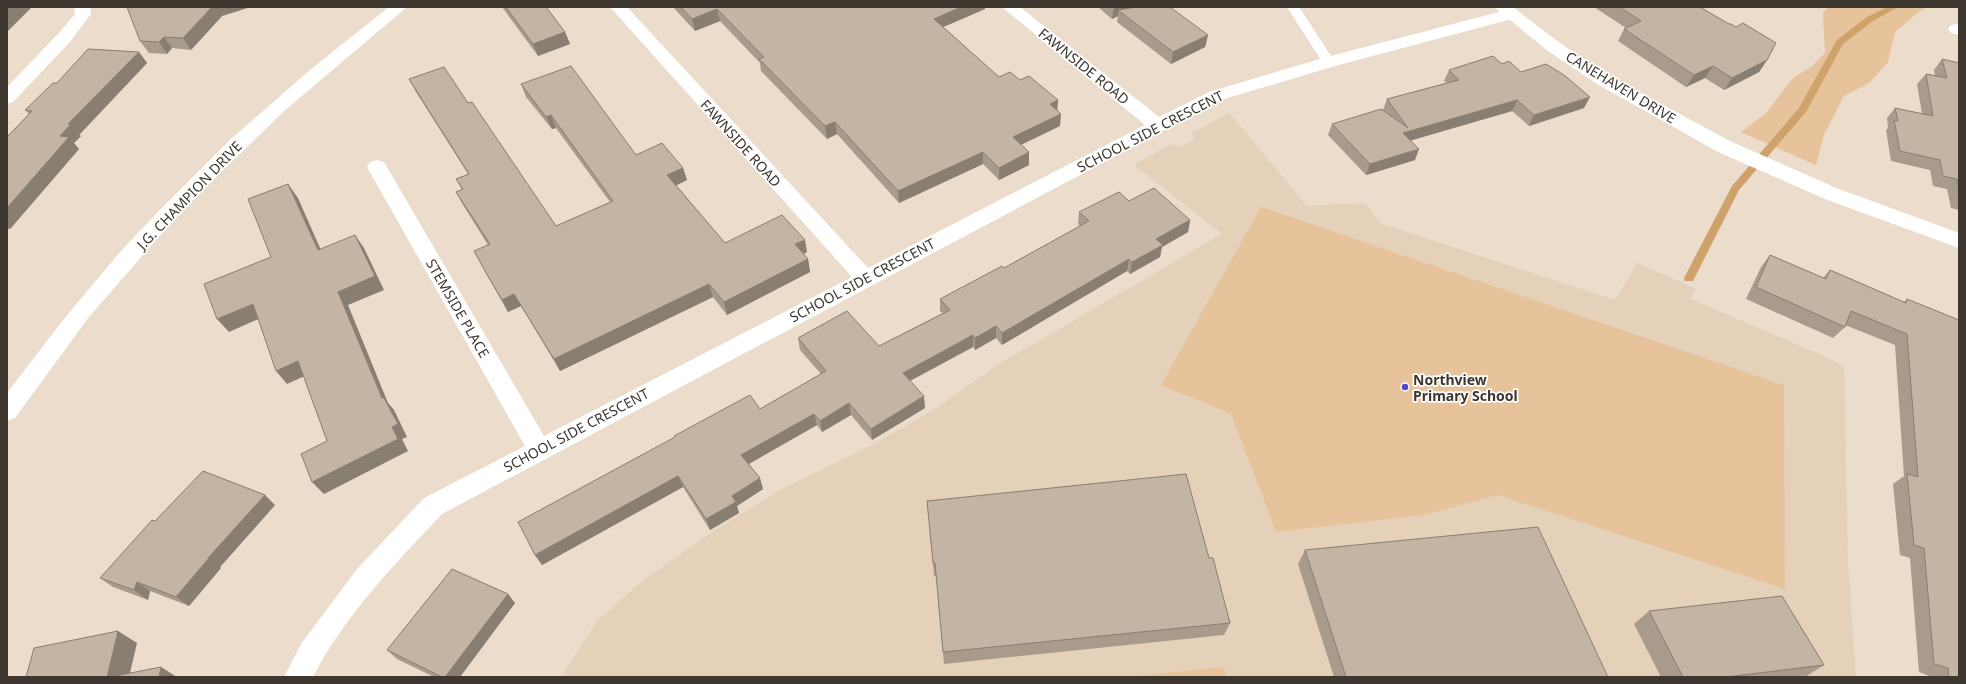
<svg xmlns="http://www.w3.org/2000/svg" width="1966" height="684" font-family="'Noto Sans',sans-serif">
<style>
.built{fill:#e5d1ba}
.green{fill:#e6c39b}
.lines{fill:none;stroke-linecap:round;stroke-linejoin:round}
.stream{fill:#d0a26b;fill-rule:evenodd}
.lane{fill:#fff;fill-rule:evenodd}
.street{fill:#fff;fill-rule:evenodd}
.secondary{fill:#fff;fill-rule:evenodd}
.wall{fill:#a89b8c}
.shaded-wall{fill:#887e72}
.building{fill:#c3b4a3;stroke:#887e72}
.poi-dot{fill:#534ac1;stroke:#fff;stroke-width:1.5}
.labels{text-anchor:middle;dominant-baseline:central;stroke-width:3.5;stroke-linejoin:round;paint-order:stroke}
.street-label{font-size:14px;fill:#3d3730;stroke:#fff}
.poi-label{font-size:14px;font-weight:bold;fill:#3d3730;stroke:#fff;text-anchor:start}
</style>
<rect width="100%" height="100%" fill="#ebdccb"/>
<!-- built -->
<path class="built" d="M1229,113L1307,206L1365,203L1382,224L1615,300L1637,263L1696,289L1690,299L1822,355L1844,367L1848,559L1856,677H561L597,621L642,581L715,530L780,490L876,443L938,407L994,367L1222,234L1134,165L1170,144L1179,147L1195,140L1192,133Z"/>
<!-- green -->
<path class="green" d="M1828,7H1928L1920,11L1895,32L1888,62L1869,83L1844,96L1824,135L1816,165L1741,132L1766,113L1793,78L1811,67L1825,53L1823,13Z
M1261,207L1784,385L1785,589L1498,495L1423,515L1276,532L1231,414L1161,385Z
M1224,667L1227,677H1126Z"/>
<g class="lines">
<!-- stream -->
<path class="stream" d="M1887,7H1898L1873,21L1843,44L1806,112L1739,190L1693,281H1685L1684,278L1732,186L1799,108L1837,40L1867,17Z"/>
<!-- lane -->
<path class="lane" d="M1287,7H1299L1335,62L1334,65H1324Z"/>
<!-- street -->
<path class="street" d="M74,7H90L91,14L69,43L13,102L7,104V87L57,35L75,14Z
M610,7H627L868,268L1145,125L1002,7H1020L1159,117L1209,92L1323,58L1510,9L1516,10L1518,14L1516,18L1335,66L1221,100L442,514C395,564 345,615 313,677H284L301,644L357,569L424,498L525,446L367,167L370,162L377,160L384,162L544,436L852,277Z
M1957,24H1959V35L1951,33L1948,29L1951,25Z"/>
<!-- secondary -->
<path class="secondary" d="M389,7H407L283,112L207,186L170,224L89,317L15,418L7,421V393L63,320L120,252L156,214L231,139L311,69Z
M1494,7H1513L1560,43L1609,76L1732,142L1839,189L1959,233V248L1825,199L1718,152L1597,84L1548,51Z"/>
</g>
<!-- wall -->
<path class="wall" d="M502,7H546L565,32L570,44L538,56Z
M673,7H985V9L943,27L999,77L1020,80L1058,100L1057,111L1060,126L1021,145L1029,165L999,180L983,164L899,203L837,134L827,139L761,71L760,63L720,21L695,31Z
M1098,7H1135L1208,35L1205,47L1171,64L1117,22L1118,16L1112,19Z
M1594,7H1700L1767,60L1759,72L1724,90L1705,78L1686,87L1618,41L1624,29L1626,28Z
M222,16L191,50L172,48L167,54L149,53L140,41Z
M139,52L147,63L79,135L81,136L74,143L79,149L10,229H7V137L29,114L25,110L57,83Z
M1942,59L1959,63V210L1951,208L1947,189L1933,186L1930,170L1891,161L1886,130L1888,128L1887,118L1895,108L1922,114L1917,84L1926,74L1935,76L1934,70Z
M1502,64L1521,72L1584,108L1529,126L1512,111L1411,140L1415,160L1366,175L1328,135L1332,124L1383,110L1387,99L1447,83L1444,81L1449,70Z
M409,79L468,103L556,226L610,202L556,128L552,129L526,97L521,84L636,155L683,168L687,180L676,185L725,243L807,252L803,254L808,259L810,272L727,315L713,297L560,371L521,306L508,312L492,284L474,251L488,245L463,205L456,192L462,190L456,179L468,174L416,92Z
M1129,201L1190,220L1188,232L1162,247L1160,257L1130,274L1127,271L1002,345L996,338L975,350L973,347L910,381L925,408L872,440L851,415L822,432L817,425L749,464L763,489L737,506L739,513L710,530L683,487L542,565L535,555L675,438L674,436L760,409L821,374L800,350L798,338L879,346L943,313L940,311V299L1004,268L1080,226L1078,224L1079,212Z
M1770,255L1823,278L1830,270L1904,302L1907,299L1959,677H1932L1919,672L1910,558L1900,555L1893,484L1904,476L1895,345L1845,325V327L1833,338L1746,299L1761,267Z
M927,501L1209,558L1230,623L1224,635L944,664L936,576H934Z
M275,505L220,567L221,568L189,606L150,591L148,600L113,587L100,578L155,521Z
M1305,550L1608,677H1334L1298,564Z
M515,603L460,677H434L397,659L387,650Z
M1649,611L1824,665L1805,677H1661L1634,624Z"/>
<!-- shaded-wall -->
<path class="shaded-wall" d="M7,7H32L7,32Z
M212,7H251L222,16L191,50L183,38Z
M961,7H985V9L934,31V19Z
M1114,7H1135L1118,10V16L1112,19Z
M717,9L720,21L695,31L692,19Z
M565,32L570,44L538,56L533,44Z
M1208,35L1205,47L1171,64L1173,52Z
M164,37L172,48L167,54L159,42Z
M139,52L147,63L79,135L81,136L74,143L79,149L10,229L7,226V208L68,124Z
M1767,60L1759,72L1724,90L1732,78Z
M1713,66L1705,78L1686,87L1694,75Z
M1590,97L1584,108L1529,126L1534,115Z
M1058,100L1057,113L1050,104Z
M1517,100L1512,111L1399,144L1403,133Z
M1061,114L1060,126L1012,149L1013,137Z
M551,115L556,128L552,129L546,117Z
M835,122L837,134L827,139L825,126Z
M1419,149L1415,160L1366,175L1370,164Z
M983,152V164L899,203L898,191Z
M1029,152V165L999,180V168Z
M683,168L687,180L671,188L667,175Z
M288,184L298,198L327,264L318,250Z
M1190,220L1188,232L1162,247L1160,257L1130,274L1132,262L1156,239Z
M355,235L364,248L384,290L348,305L388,403L394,410L407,437L402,439L408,451L324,494L312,482L392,427L382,398L338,292Z
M805,240L807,252L798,257L795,244Z
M808,259L810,272L727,315L724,302Z
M1129,259L1127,271L1002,345V333Z
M709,284L713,297L560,371L554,359Z
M514,294L521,306L508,312L502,300Z
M253,304L263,317L229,332L217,319Z
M996,326V338L975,350V338Z
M973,335V347L904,384L903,373Z
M298,361L309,374L287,384L276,371Z
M924,396L925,408L872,440L871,429Z
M849,403L851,415L822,432L820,421Z
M814,414L817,425L745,466L741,455Z
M678,476L683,487L542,565L535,555Z
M760,478L763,489L737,506L739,513L710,530L706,519L732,496Z
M265,495L275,505L220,567L221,568L189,606L176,597L208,558Z
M137,582L150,591L148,600L134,590Z
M508,594L515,603L460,677H445Z
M118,631L137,643L129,677H107Z
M161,667L177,677H159Z"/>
<!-- building -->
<path class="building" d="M127,7H212L183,38L164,37L159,42L140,41Z
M506,7H546L565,32L533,44Z
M681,7H961L934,19L999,77L1010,72L1020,80L1029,76L1058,100L1050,104L1061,114L1013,137L1029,152L999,168L983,152L898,191L835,122L825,126L759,59L764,57L717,9L692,19Z
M1136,7H1170L1208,35L1173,52L1118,10Z
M1620,7H1700L1729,24H1731L1736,27L1743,23L1776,43L1767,60L1732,78L1713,66L1694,75L1624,29L1641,21Z
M88,49L139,52L68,124H71L60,136L69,137L7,208V137L32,111L25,110L53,83H57Z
M1493,56L1502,64L1509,61L1521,72L1546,64L1564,75L1590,97L1534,115L1517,100L1403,133L1419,149L1370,164L1332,124L1381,109L1408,128L1387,99L1459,80L1449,70Z
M1942,59L1959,63V190L1957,179L1943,176L1940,160L1900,151L1894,120L1898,121L1895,108L1933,116L1926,74L1947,78Z
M571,66L636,155L662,143L683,168L667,175L725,243L782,215L805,240L795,244L808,259L724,302L709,284L554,359L514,294L502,300L485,271L474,251L490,244L456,192L463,189L456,179L469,174L409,79L444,67L468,103L472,102L556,226L613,201L551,115L546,117L521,84Z
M288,184L318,250L355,235L375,276L338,292L382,398H384L398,424L392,427L398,439L312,482L301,454L327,441L298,361L276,371L253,304L217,319L204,284L271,257L248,199Z
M1154,188L1190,220L1156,239L1163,245L1132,262L1129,259L1002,333L996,326L975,338L973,335L903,373L924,396L871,429L849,403L820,421L814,414L741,455L760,478L732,496L736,502L706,519L678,476L535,555L518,522L675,437L674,436L750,395L760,409L826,371L798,338L847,311L879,346L950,310L940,299L1002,266L1004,268L1089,221L1079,212L1119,192L1129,201Z
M1770,255L1826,279L1830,270L1906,303L1907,299L1959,320V677H1949L1948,668L1934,664L1924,548L1914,545L1907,474L1918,477L1907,334L1851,311L1845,327L1756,287Z
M203,471L265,495L208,558H209L176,597L137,582L134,590L100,578L152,520L155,521Z
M1186,474L1209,558H1213L1230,623L943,652L935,563H933L927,501Z
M1538,527L1608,677H1346L1305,550Z
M452,569L508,594L445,677H442L387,650Z
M1782,596L1824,665L1726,677H1683L1649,611Z
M118,631L107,677H26L34,648Z
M161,667L159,677H110Z"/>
<!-- markers -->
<circle class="poi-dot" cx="1405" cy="387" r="4"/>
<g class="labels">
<!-- street labels -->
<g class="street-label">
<text transform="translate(1084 66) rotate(39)">FAWNSIDE ROAD</text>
<text transform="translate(1621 87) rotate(31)">CANEHAVEN DRIVE</text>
<text transform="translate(1150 131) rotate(-27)">SCHOOL SIDE CRESCENT</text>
<text transform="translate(741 143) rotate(48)">FAWNSIDE ROAD</text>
<text transform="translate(189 195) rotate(-46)">J.G. CHAMPION DRIVE</text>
<text transform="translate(862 280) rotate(-28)">SCHOOL SIDE CRESCENT</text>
<text transform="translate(458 308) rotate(60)">STEMSIDE PLACE</text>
<text transform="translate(576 430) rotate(-28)">SCHOOL SIDE CRESCENT</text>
</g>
<!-- poi labels -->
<g class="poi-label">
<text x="1413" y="379">Northview<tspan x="1413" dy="16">Primary School</tspan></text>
</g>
</g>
<!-- border -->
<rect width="1966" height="684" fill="none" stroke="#3d3730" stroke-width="16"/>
</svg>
